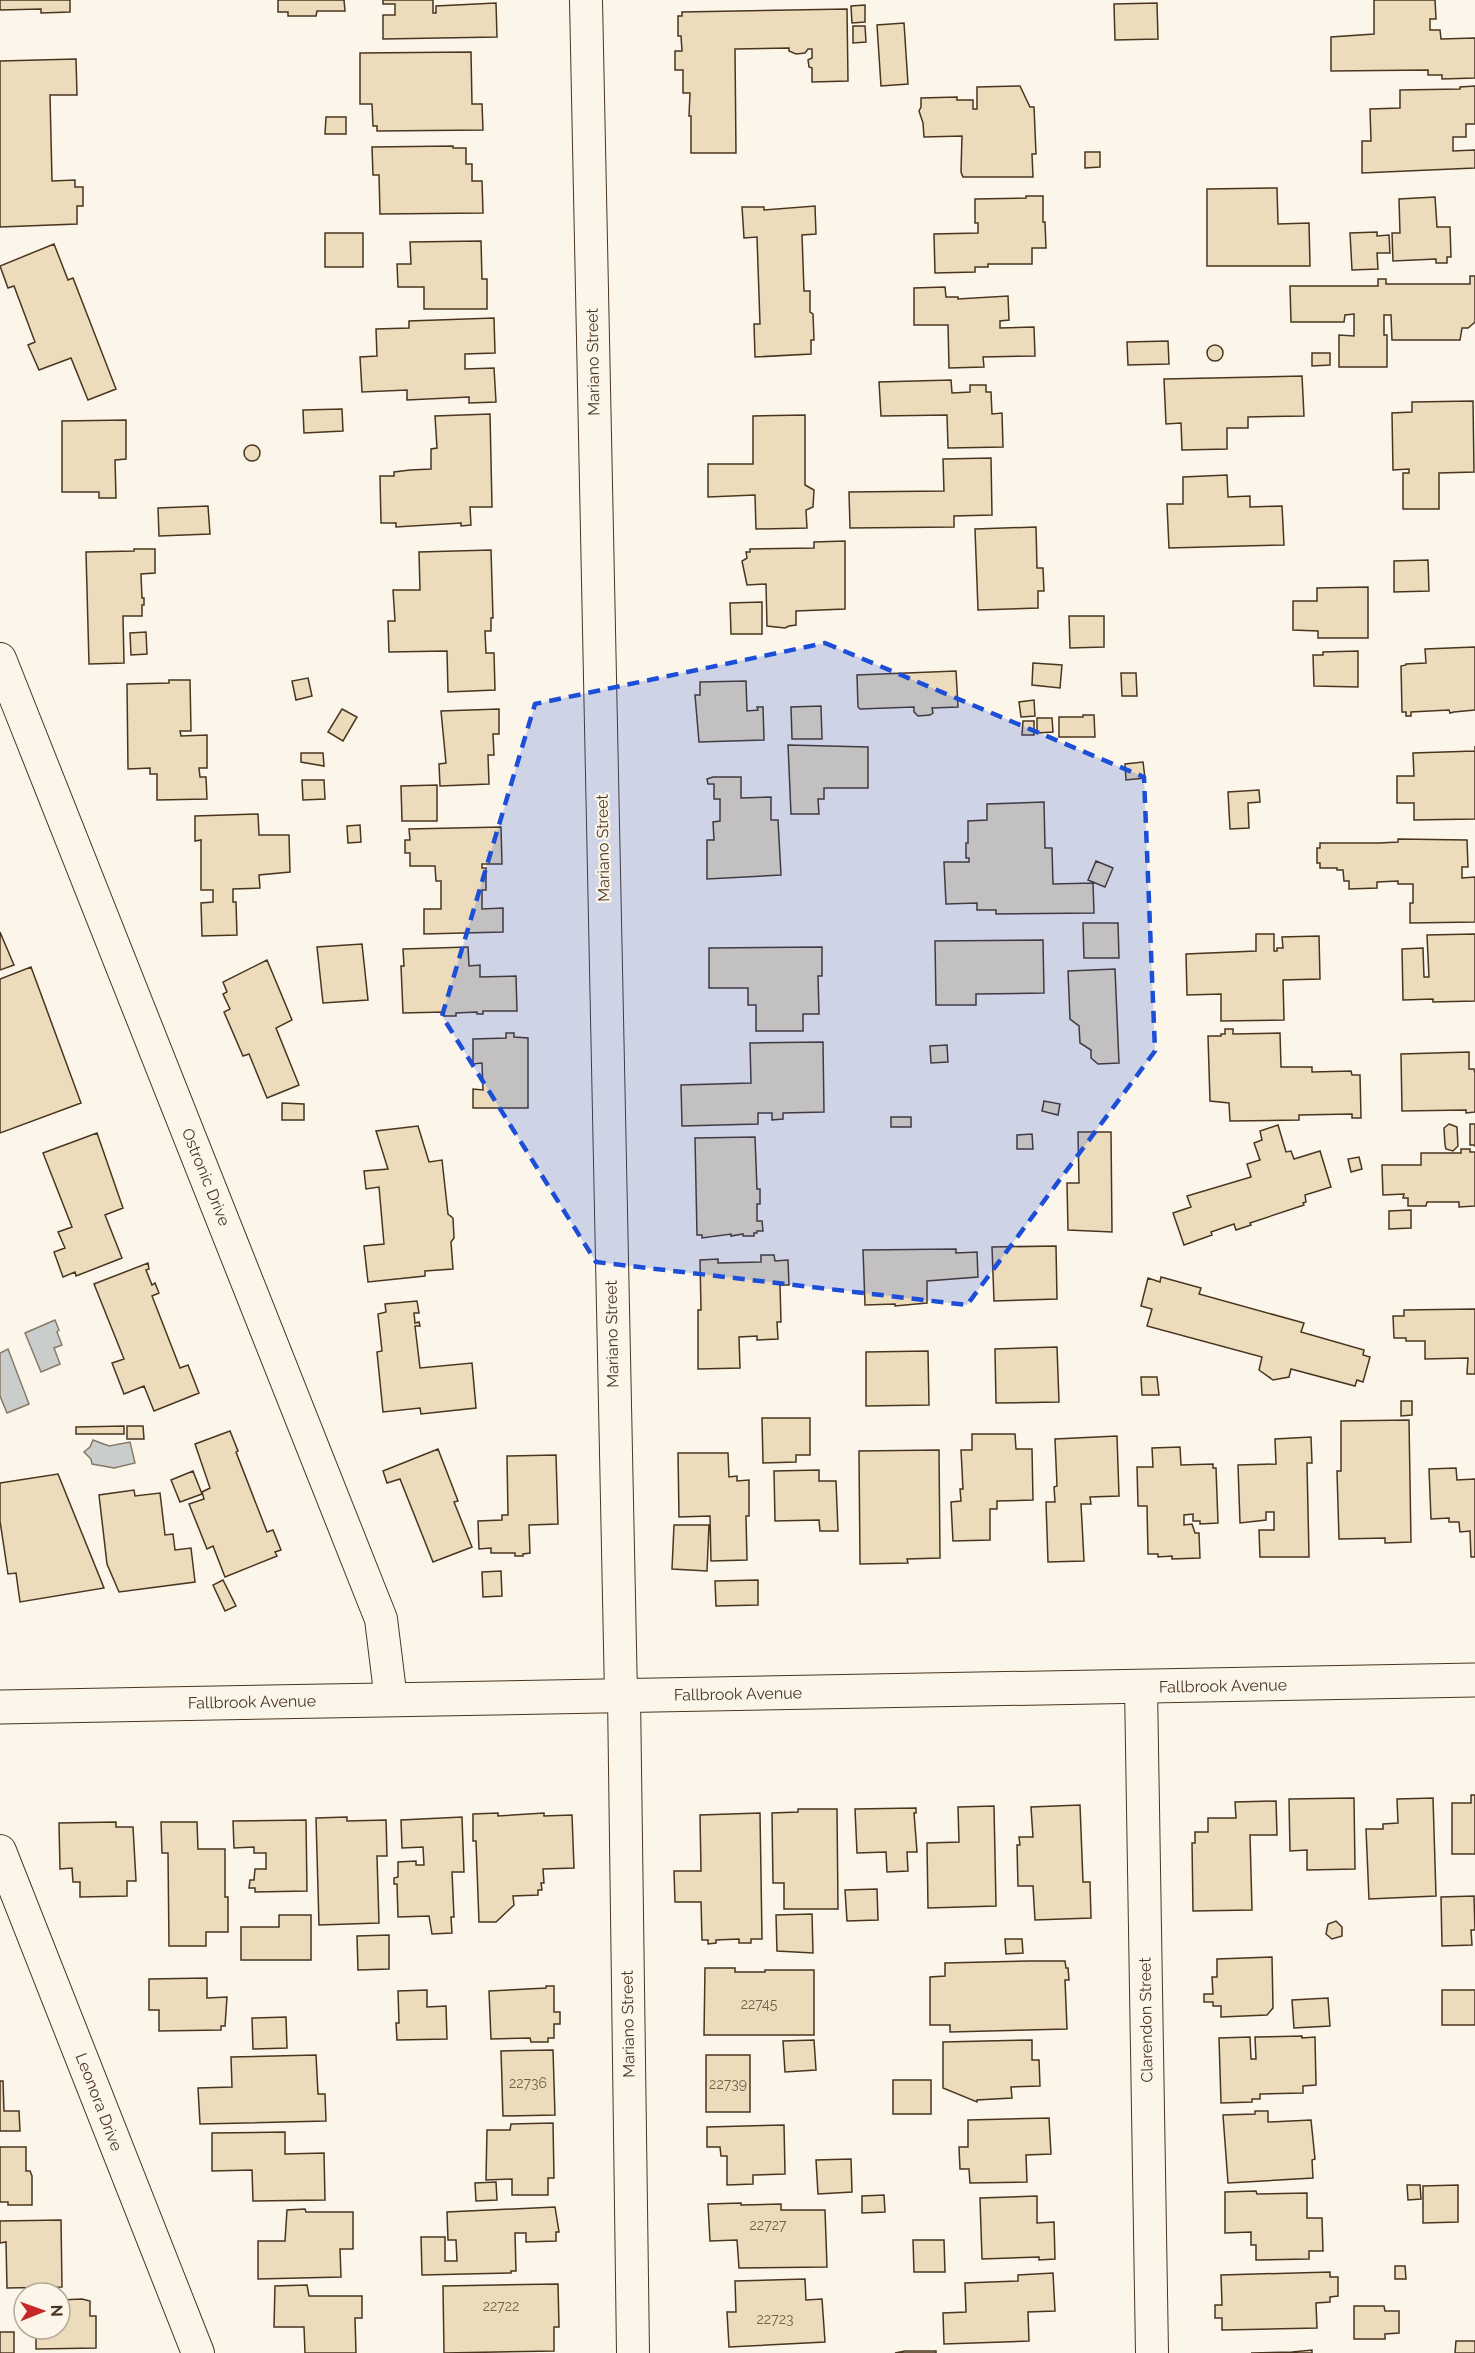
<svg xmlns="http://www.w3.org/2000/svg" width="1475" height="2353" font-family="Raleway,sans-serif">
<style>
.water{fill:#c9cecd;stroke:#887966;stroke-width:1.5}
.building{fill:#ecdcbc;stroke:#4a3520;stroke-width:1.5}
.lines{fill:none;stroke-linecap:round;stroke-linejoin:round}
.street-casing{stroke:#4a3520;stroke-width:34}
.secondary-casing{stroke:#4a3520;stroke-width:35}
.street{stroke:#fbf6e9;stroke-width:32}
.secondary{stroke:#fbf6e9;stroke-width:33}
.marked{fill:#1d4ed8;fill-opacity:0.2;stroke:#1d4ed8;stroke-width:4.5;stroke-dasharray:12 8;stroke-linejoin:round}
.labels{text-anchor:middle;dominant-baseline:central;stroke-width:4.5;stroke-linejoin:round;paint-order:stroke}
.number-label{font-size:14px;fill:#725f47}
.street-label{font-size:16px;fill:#4a3520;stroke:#fbf6e9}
</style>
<rect width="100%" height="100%" fill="#fbf6e9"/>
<!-- water -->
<path class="water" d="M55,1320L59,1330L57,1332L62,1345L54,1348L60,1364L41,1372L25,1333Z
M8,1349L29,1404L7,1413L0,1396V1353Z
M93,1440L109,1446L130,1442L135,1463L114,1468L92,1464L91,1459L84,1452L90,1447Z"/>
<!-- building -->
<path class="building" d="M0,0H70V12L41,13V9L0,10Z
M278,0H344L345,11H317L316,16H288V12H278Z
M383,0H433V13H436V6L496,3L497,37L383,39V15H395V4H383Z
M1374,0H1435L1436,19H1430V30H1440L1441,39L1475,38V78L1442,79V75H1428V70L1331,71V37L1374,34Z
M1157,3L1158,39L1115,40L1114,4Z
M865,5V22L852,23L851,6Z
M847,9L848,81L812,82V68L809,67L808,60L812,58V49H808L805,53L796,54L789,51V48L735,49L736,153H691V116H689L690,93H683V70H675V51H682L681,36H678V16H682V12Z
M904,23L908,84L881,86L877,25Z
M853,26H865L866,42L853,43Z
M471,52L472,104H482L483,130L377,131V126H373L372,104H360V53Z
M76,59L77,95H50L52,181L75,180V187H83V206H77V224L0,227V61Z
M1020,86L1030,107H1034L1036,154H1032L1033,177H963L961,172L962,136L924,137L923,123L919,111L921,107V98L957,97V100H973V109H977V87Z
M1475,86V124H1466V137H1453V151L1475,150V168L1362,173V141H1371L1370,109L1400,108V90L1460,89V87Z
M326,117H346V134H325Z
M453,146V148H466V164H472V181H482L483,213L380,214L379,175H373L372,147Z
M1085,152H1100V167L1085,168Z
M1277,188L1278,224L1309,223L1310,266H1207V189Z
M1026,196H1043V222H1045L1046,248H1032V264H988V267H975V272L935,273L934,234L978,233V223H975V199L1026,198Z
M1435,197L1437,227H1450L1451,257H1447V263H1436V259L1393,261L1392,233H1400L1399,199Z
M815,206L816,234L802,235L804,291H810V312L813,314L814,340H811V354L755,357L754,324H760L757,237L744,238L742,207H764V210Z
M1377,232V236L1389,235L1390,253H1377L1378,269L1352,270L1350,233Z
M325,233H363V267H325Z
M481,241L482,279H487V309H424V287H398L397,264H411L410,242Z
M54,244L68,280L73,278L116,389L88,400L71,358L39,370L28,345L35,342L14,286L8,288L0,266Z
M1470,276H1475V322L1468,328H1462L1460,340H1392L1391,315H1384V335H1387V367H1339V335L1354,336V314L1345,315L1344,322H1291L1290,286H1378V279H1386V284H1470Z
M945,287L946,297H958V299L1008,296L1009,320L1000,321V328L1034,327L1035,356L983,357L984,367L949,368L948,325H914V288Z
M494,318L495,353L465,354V369L494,368L496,402L469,403V397L407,400V390L362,392L360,357L377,356L376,329L409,328V321Z
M1168,341L1169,364L1128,365L1127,342Z
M1207 353a8 8 0 1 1 16 0a8 8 0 1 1-16 0Z
M1312,353H1330V365L1312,366Z
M1302,376L1304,416L1248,417V428H1227V449L1182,450L1181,423L1166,424L1164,379Z
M951,380L952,393L970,392V385H986V392H991L992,414L1002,413L1003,447L948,448L947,415L881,416L879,382Z
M1473,401L1474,472L1439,473V509H1403V473H1409V469L1393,470L1392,413L1412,412V402Z
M342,409L343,431L304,433L303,410Z
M490,414L492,507H470L471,525L461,526V523L396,527V523H381L380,476H394V472L410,470L431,469V449L437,448L435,416Z
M805,415V485L814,490L813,507L806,510L807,528L756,529L755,495L708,497V464H753V416Z
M126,420V459L115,460L116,498H99V492H62V421Z
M244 453a8 8 0 1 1 16 0a8 8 0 1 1-16 0Z
M991,458L992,515L954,516V527L850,528L849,492L944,491L943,459Z
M1227,475L1228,497L1250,496V507L1282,506L1284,545L1169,548L1167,504H1183V477Z
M208,506L210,534L159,536L158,508Z
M1036,527L1037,568H1043L1044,591H1038V608L978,610L975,529Z
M845,541V609L796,611V625L789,626L785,628L767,626L766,584L747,585L742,561L747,558L746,552H750V549L814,548V542Z
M134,549H155V573L141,574L142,598H144V605H142V616H123L124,663L89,664L86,552L134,551Z
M491,550L493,618H491V631H485L486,653H494L495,690L448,692L447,651L389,652L388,621H395L393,590H420L419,552Z
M1428,560L1429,591L1394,592V561Z
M1368,587V638H1318V631L1293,630V601H1317V588Z
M762,602V634H731L730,603Z
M1069,616H1104V647L1070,648Z
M146,632L147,654L131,655L130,633Z
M1475,647V710L1454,712L1450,713L1449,710L1411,712V716H1406V712H1402L1401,666L1406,665V664L1426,663L1425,649Z
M1358,651V687L1314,686L1313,655H1323V652Z
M1033,663L1062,665L1060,688L1032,685Z
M956,671L958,707L932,708L933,713L930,715L918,716L914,712V707L860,709L858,707L857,675Z
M1121,673H1136L1137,696H1122Z
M308,678L312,696L296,700L292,681Z
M169,680H190L191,731H180L181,736L207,735V768H199L200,777H206L207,799L157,800V774H150V768L128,769L127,684L169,683Z
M746,681L747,711L758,710L757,707H763L764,740L699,742L695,695H700V682Z
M1034,700L1035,716L1021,717L1019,702Z
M821,706L822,739H792L791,707Z
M342,709L357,717L343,741L328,732Z
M499,709V734H493L494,755H488L489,784L440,786L439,764L446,763L441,711Z
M1083,715H1094L1095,737H1059V717H1083Z
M1037,718H1052L1053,732L1037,733Z
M1023,721H1034V735H1022Z
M788,745L868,747V788H824V799H818L819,814H791Z
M1475,746V819L1414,820V803H1397V776H1414L1413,753L1475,751Z
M301,753H323L324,766L301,762Z
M1143,762L1145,778L1126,780L1125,764Z
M713,777H741V798L771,797V820H778L781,875L707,879V840H714L713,822L720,821V799H714V784H708L707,779Z
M302,780H324L325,799L303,800Z
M437,785V821H402L401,786Z
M1259,790L1260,802L1248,803L1249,828L1230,829L1228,792Z
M1044,802L1045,848H1052L1053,884L1093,883L1094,913L996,914V910H977V903L946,904L944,862H969V858H966V843H968V821L987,820V804Z
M258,814L259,835H289L290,872L259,875L260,888L233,889V902H236L237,935L202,936L201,903L213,902V890H201V840L195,841V816Z
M360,825L361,842L348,843L347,826Z
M501,827L502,864H482V868H486V890H482V909L503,908V932L424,934V909H441V881H436L435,866H410V853H405V840H410L409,829Z
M1398,839L1467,840L1468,867H1462V878L1475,877V922L1410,923V903H1413V884H1398V881L1377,882V888L1349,889V881H1344L1343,870H1337V868H1320V863H1317V848H1320V843H1379L1398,842Z
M1096,861L1113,868L1105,887L1088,880Z
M1083,923H1118L1119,958H1084Z
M0,932L14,965L0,970Z
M1256,934H1274V951H1277V948H1283L1282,937L1319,936L1320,979L1283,980L1284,1020L1221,1021V994L1187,995L1186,954L1256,951Z
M1475,934V1001L1433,1002V999L1403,1000L1402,949L1423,948L1424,977H1429L1427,935Z
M1043,940L1044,993L976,994V1005H936L935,941Z
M362,944L368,1000L323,1003L317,947Z
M468,947L469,966L480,965V977L516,976L517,1011H483V1014H477V1012L456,1013V1016H444V1012L403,1013L401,966H404L403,949Z
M822,947V976H818L819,1014H803V1031H756V1005H748V988H709V948Z
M267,960L292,1020L276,1028L299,1085L267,1098L249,1054L243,1056L224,1012L230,1009L223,994L227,992L223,982Z
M31,967L81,1103L0,1133V979Z
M1115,969L1119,1063L1098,1064L1091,1058V1050L1080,1043L1079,1026L1070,1019L1068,971Z
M1225,1029H1233V1034L1280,1033L1281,1067H1312V1072L1351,1071L1352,1075H1360L1361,1118H1352V1114L1299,1115V1120L1230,1121L1229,1103L1210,1101L1208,1036H1221V1034H1225Z
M506,1033H514V1037L528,1038V1108H473V1089L483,1090L482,1063L473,1064V1039L506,1038Z
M823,1042L824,1112L783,1113V1119L772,1120V1113H758V1124L682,1126L681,1085L751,1083L750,1043Z
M947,1045L948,1062L931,1063L930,1046Z
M1469,1052V1069H1474L1475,1073V1112L1466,1113V1110L1402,1111L1401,1054Z
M1044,1101L1060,1104L1058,1115L1042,1111Z
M282,1103L304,1104V1120H282Z
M891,1117H911V1127H891Z
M1449,1124L1457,1127L1458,1146L1453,1151L1446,1149L1445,1145L1444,1128Z
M1470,1124H1475V1147V1145H1470Z
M1278,1125L1286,1152L1291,1151L1294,1159L1320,1151L1331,1187L1305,1195L1306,1202L1303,1203L1304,1205L1250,1223L1251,1225L1236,1230L1234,1224L1211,1232L1212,1235L1184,1245L1173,1213L1191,1207L1187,1196L1251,1177L1247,1164L1260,1160L1254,1143L1262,1140L1260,1131Z
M418,1126L429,1162L442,1160L448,1214L453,1218L454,1238L451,1242L453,1269L425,1271V1276L368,1282L364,1246L384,1244L379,1187L366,1189L364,1171L388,1169L376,1131Z
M1078,1132H1111L1112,1232L1068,1230L1067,1183H1079Z
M97,1133L123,1208L105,1215L122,1258L76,1276L75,1272L63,1277L54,1252L65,1248L58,1232L72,1227L43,1153Z
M1032,1134L1033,1149H1017V1135Z
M755,1137L757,1189H760V1204H757V1221H762L763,1231H757V1233H754V1236H743V1234L731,1236V1234L702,1238V1235H697L695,1138Z
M1461,1149H1470V1152H1475V1206L1459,1207V1202H1427L1426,1206H1408V1198H1403L1404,1194L1383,1195L1382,1165H1421V1153H1461Z
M1359,1157L1362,1169L1351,1172L1348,1159Z
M1411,1210V1228L1389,1229V1211Z
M1056,1246L1057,1299L994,1301L992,1247Z
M956,1249V1253L977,1252L978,1277L927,1281V1303L895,1306V1304L865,1305L863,1250Z
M761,1255H774L775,1261L788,1260L789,1285H780L781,1322H777L778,1339L757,1340V1336L739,1337L740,1368L698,1369V1310H701L700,1260L718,1259V1263L761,1262Z
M148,1263L149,1269L146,1270L152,1285L155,1283L159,1293L152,1296L180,1368L188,1365L199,1393L154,1411L144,1386L124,1394L112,1363L124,1359L94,1284Z
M1161,1277L1201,1288L1199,1294L1304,1323L1301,1332L1364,1350L1363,1355L1370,1357L1363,1382L1357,1380L1355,1386L1291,1369L1289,1377L1273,1380L1259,1370L1262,1357L1147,1326L1152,1309L1141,1306L1148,1278L1160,1282Z
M417,1301L419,1313H414L415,1323L419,1322L420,1326H415L420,1368L472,1363L476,1408L421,1414L420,1408L383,1412L377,1352L382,1351L378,1314L386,1312L385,1304Z
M1475,1309V1374H1467L1468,1358L1425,1359V1341H1406V1338H1394L1393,1316H1404V1310Z
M1057,1347L1059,1402L996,1403L995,1349Z
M928,1351L929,1405L866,1406V1352Z
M1141,1377H1157L1159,1395H1142Z
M1401,1401H1412V1415L1401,1416Z
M762,1418H810V1455H796V1462L763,1463Z
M1409,1420L1411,1542L1385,1543V1538L1339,1539L1337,1471H1341V1421Z
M124,1426V1434H76V1427Z
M127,1426H143L144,1439H127Z
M230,1431L238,1451L236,1452L267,1532L273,1530L281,1550L275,1552L277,1556L225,1577L213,1546L207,1549L189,1504L204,1499L202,1492L210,1488L195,1444Z
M972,1434H1015L1016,1449H1032L1033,1500L997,1501V1509H990V1540L953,1541L951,1502L961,1501L960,1489H963L961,1450H972Z
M1117,1436L1119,1496L1090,1497L1091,1504H1081L1084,1561L1048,1562L1046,1502H1055L1054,1487L1057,1486L1055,1439Z
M1311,1437L1312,1463H1307L1309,1557H1260L1259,1530H1274V1512H1266V1520L1240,1523L1238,1465L1276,1464L1275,1439Z
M1180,1447L1181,1465L1213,1464V1468H1216L1218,1523L1200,1524V1521H1193V1514L1184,1515V1525L1192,1524L1195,1533H1199L1200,1558L1172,1559V1556L1158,1557V1554H1148L1147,1506H1138L1137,1467H1153L1152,1448Z
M438,1449L458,1501L454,1502L472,1547L433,1562L400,1479L387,1483L383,1471Z
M939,1450L940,1558L907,1559L908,1563L860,1564L859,1451Z
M678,1453H728L729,1477L737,1476V1481L749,1480V1516H746L747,1560L711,1561L710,1516L679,1517Z
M556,1455L558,1524L529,1525L530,1553L523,1554V1556H515V1553H491V1548L479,1549L478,1521L502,1520V1515H508L507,1456Z
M1456,1468L1457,1480L1475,1479V1557H1471L1470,1531L1460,1532L1459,1522H1449V1518L1431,1519L1429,1469Z
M819,1470V1481H836L838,1531H820L819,1520L775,1521L774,1471Z
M193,1471L202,1494L180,1502L171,1480Z
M58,1474L104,1588L20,1602L16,1573L8,1574L0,1521V1483Z
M134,1490L135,1496L160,1493L165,1535L173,1534L175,1550L191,1548L195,1582L119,1592L107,1564L99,1495Z
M674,1525H709L707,1571L672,1569Z
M501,1571L502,1596L483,1597L482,1572Z
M223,1580L236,1606L225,1611L213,1585Z
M758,1580V1605L716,1606L715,1581Z
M1471,1795H1475V1854H1452V1803H1471Z
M1354,1798L1355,1869L1307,1870V1850L1290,1851L1289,1799Z
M1433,1798L1436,1896L1369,1899L1366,1829H1383V1824L1398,1823L1397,1799Z
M1276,1801L1277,1835H1250L1252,1910L1193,1911L1192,1843H1195V1832H1208V1818H1236L1235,1802Z
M1080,1805L1083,1882H1090L1091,1918L1035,1920L1033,1886H1018L1017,1845H1020L1019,1837H1033L1031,1807Z
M994,1806L996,1906L928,1908L927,1843L959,1842L958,1807Z
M916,1808V1813H914L917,1852H907L908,1871L887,1872L886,1852L857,1853L855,1809Z
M798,1809H837L838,1909H784V1883H773L772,1813L798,1812Z
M498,1813V1816L544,1813V1816L572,1815L574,1868L543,1869L544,1883H541L542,1890H538V1895L513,1896L514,1905L496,1922H479L476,1841H473V1814Z
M760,1813L762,1939H751V1943H739V1939L716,1940V1943L708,1944V1940H702L701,1902H675L674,1871H701L700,1815Z
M347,1817V1821L386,1820L387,1856H377L379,1923L319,1925L316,1818Z
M462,1817L464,1872H452L454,1917H451L452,1933L432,1934L429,1916L398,1917L397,1884H394V1878L398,1877V1862L416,1861V1865H424L423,1847L402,1848L401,1820Z
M306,1820L307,1891L255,1892V1888H249L250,1880H254L255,1869H266V1853H254V1847L234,1848L233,1821Z
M116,1822V1827H133L136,1881H127V1896L80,1897V1882H73L72,1868L60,1869L59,1823Z
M161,1822H197L198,1849H225V1897H228V1932H206V1946H169L168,1853H162Z
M877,1889L878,1920L847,1921L845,1890Z
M1474,1896L1475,1930H1471L1472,1945L1442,1946L1441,1897Z
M812,1914L813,1953L777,1951L776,1915Z
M279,1915H311V1960H241V1927H279Z
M1336,1921L1342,1927V1936L1332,1939L1326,1934L1328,1924Z
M389,1935V1969L358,1970L357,1936Z
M1005,1939H1022L1023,1953L1006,1954Z
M1272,1957L1273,2008L1267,2015L1221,2017V2006H1213V2002H1204V1994H1213L1212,1977H1217V1959Z
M1030,1961H1065L1066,1968H1068L1069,1980H1065L1067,2029L950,2032V2025H930V1977L945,1976V1963Z
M705,1968H735V1972H765V1970H814V2035H704Z
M207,1978V1998L227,1997L225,2026H221V2030L159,2031V2010H149V1979Z
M546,1986H554V2012H560V2024H554V2038H548V2042H531L530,2038L491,2039L489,1991L546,1988Z
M427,1990V2007L446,2006L447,2039L397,2040L396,2023H399L398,1991Z
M1442,1990H1475V2025H1442Z
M1328,1998L1330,2026L1294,2028L1292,2000Z
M286,2017L287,2048L253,2049L252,2018Z
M1302,2036V2038L1315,2037L1316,2085L1303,2086V2093L1260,2094V2099H1252V2102L1221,2103L1219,2038L1250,2037L1251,2059H1256L1255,2037Z
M814,2040L816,2070L785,2072L783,2041Z
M1032,2040V2060H1039L1040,2086L1011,2087L1012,2098L977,2100V2102L943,2088V2042Z
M553,2050L555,2115L503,2116L501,2051Z
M316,2055L318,2094H325L326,2121L200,2124L198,2088L232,2087L231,2057Z
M706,2055H750V2112H706Z
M893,2080H931V2114H893Z
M0,2081H3L4,2111H19L20,2131H0Z
M1255,2111H1268V2122L1311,2120L1315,2159L1312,2160L1313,2178L1228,2183L1223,2115L1255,2114Z
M1049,2118L1051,2154L1026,2155L1027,2182L970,2183L969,2169H960L959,2147H968V2120Z
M553,2123L554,2178H548V2195H512V2179L486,2180L487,2130H510L511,2124Z
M784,2125L785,2174L753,2175V2184L727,2185V2156H721L720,2147H707V2127Z
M285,2132V2154L324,2153L325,2200L253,2201L252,2170L212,2171V2133Z
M0,2147H26V2171H30L32,2176V2205H8V2202H0Z
M851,2159L852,2192L818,2194L816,2160Z
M496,2182L497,2200L476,2201L475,2183Z
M1407,2185H1420L1421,2199L1408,2200Z
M1458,2185V2222L1423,2223V2186Z
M1256,2191L1257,2194L1307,2193V2218H1322L1323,2251H1309V2259L1256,2260V2245H1251V2232L1225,2233V2192Z
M884,2195L885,2212L862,2213V2196Z
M1037,2196V2223L1054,2222L1055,2259L1039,2260V2257L982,2259L980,2198Z
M741,2203V2205L781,2204V2210H825L827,2267L739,2268L737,2240L710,2241L708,2204Z
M555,2207L559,2232H556V2241L526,2242V2233H515L516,2271H511V2273L422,2275L421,2237H445V2261H457L456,2240H448L447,2212Z
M305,2209L306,2212H353V2249H340L341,2277L258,2279V2241H285L287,2210Z
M61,2220L62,2287L7,2288L6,2242L0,2243V2221Z
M913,2240H944L945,2272H914Z
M1395,2266H1405L1406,2279H1395Z
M1330,2272V2277H1338V2296L1330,2297V2302L1316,2303L1317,2328L1222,2330V2318H1215V2305H1222L1221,2275Z
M1053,2273L1055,2311L1028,2312L1029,2341L944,2344L943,2313L966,2312L965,2283L1018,2281V2275Z
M805,2279L806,2300L822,2299L825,2342L729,2347L727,2312H736L735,2281Z
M558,2284L559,2327H554V2351L444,2353L443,2286Z
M307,2285L309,2296H362V2318H355L356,2353H305L304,2327H274L275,2286Z
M82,2299L90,2301V2316H96V2348L36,2349V2329H60V2300Z
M1354,2306H1384L1385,2311H1399V2333L1385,2334V2339H1354Z
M0,2332H14V2353H0Z
M1456,2341H1475V2353H1455Z
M1312,2350V2353H1251L1292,2352Z
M905,2351H936V2353H895Z"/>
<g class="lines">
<defs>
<path id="street" d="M586,0L621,1695
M0,659L375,1604L381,1619L391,1700
M1141,1687L1152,2353
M624,1695L633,2353
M0,1851L198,2353"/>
<path id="secondary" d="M0,1707L1475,1680"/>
</defs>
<!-- street casing -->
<use href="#street" class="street-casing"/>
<!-- secondary casing -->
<use href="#secondary" class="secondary-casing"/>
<!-- street -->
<use href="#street" class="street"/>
<!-- secondary -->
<use href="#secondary" class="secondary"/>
</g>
<!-- marked area -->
<path class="marked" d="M825,643L1144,777L1155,1051L967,1305L596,1262L442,1016L535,704Z"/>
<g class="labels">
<!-- number labels -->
<g class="number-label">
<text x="759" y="2004">22745</text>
<text x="528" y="2083">22736</text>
<text x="728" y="2084">22739</text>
<text x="768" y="2225">22727</text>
<text x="501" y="2306">22722</text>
<text x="775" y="2319">22723</text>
</g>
<!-- street labels -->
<g class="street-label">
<text transform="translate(593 362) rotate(-91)">Mariano Street</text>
<text transform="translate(603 848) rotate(-91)">Mariano Street</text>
<text transform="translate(206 1177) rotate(68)">Ostronic Drive</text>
<text transform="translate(612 1334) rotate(-91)">Mariano Street</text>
<text transform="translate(1223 1686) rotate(-1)">Fallbrook Avenue</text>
<text transform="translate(738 1694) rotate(-1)">Fallbrook Avenue</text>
<text transform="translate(252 1702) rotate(-1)">Fallbrook Avenue</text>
<text transform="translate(1146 2020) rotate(-91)">Clarendon Street</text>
<text transform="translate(628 2024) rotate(-91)">Mariano Street</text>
<text transform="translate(99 2102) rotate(69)">Leonora Drive</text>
</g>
</g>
<!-- north arrow -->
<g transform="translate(42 2311) rotate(89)"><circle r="28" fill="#fbf6e9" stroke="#b4a999" stroke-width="1.5"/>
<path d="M0-4.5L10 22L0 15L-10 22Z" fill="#c62828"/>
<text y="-9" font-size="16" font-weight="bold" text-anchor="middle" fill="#4a3520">N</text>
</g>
</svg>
